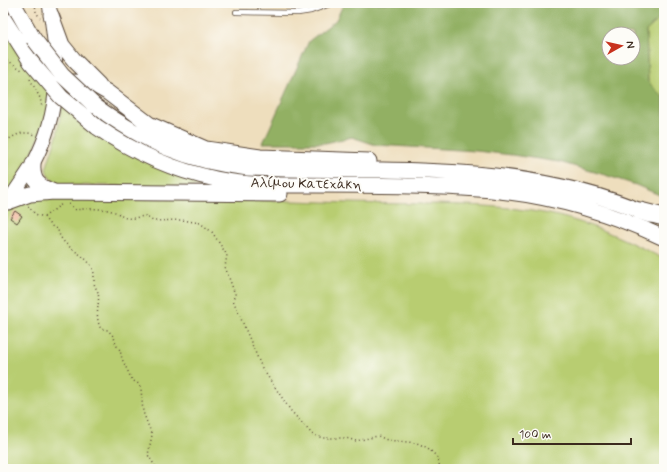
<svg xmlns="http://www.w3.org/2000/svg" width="667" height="472" font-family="Mynerve,sans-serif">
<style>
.green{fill:#b8cd71;stroke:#7a7c48}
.forest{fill:#92b063;stroke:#666d40;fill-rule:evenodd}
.building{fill:#efaf92}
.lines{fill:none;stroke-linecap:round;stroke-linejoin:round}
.service-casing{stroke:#564536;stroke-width:6}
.secondary-casing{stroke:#564536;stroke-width:15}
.primary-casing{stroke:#564536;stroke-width:17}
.motorway-casing{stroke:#564536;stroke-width:19}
.path{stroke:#564536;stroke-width:1.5;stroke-dasharray:1 3;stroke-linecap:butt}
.service{stroke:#fff;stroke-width:4.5}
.secondary{stroke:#fff;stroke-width:13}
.primary{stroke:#fff;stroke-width:15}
.motorway{stroke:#fff;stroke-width:17}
.primary-bridge-casing{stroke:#564536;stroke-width:17;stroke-linecap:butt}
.primary-bridge{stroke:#fff;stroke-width:15}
.labels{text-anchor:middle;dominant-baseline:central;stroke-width:4;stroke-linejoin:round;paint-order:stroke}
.street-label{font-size:14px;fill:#3b2a1e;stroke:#fdfcf7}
</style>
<rect width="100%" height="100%" fill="#fdfcf7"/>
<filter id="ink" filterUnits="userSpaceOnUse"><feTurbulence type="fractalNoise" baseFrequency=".025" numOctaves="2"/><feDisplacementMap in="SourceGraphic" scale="8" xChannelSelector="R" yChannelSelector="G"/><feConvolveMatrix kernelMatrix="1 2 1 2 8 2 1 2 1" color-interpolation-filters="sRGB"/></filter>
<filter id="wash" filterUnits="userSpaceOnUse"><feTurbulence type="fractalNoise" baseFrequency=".012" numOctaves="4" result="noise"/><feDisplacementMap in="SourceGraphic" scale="16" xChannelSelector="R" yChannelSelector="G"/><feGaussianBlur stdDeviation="0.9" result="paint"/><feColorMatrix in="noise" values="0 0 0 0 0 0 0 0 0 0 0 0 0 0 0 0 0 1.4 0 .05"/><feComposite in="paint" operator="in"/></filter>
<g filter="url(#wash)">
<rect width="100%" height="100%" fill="#eedebd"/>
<!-- green -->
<path class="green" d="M664,14V98L648,82L646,31Z
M3,19L54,94L49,117L18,182L49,197C150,198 250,199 350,203C418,205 487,201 554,215C593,224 629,241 664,259V469H3Z
M62,104L199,181L200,187L61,185C53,182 48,177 46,169L57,135Z"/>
<!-- forest -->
<path class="forest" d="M344,3H664V14L646,31L648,82L664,98V197L636,185L605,175L559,162L512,155L476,151L376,145L352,137L325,143H263L309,41L336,20ZM609,34H633V58H609Z"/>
<g id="blocks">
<!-- building -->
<path class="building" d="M15,211L22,216L17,223L10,218Z"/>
</g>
</g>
<g filter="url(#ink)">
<use href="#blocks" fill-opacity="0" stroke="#564536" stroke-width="1"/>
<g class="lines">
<defs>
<path id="service" d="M236,12L298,13L311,11L333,3"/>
<path id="secondary" d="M8,202C16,189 25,177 33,164C63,107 58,64 49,3"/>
<path id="primary" d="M13,3L33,38
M51,15L62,45L75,61L99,85
M3,18L31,62
M73,82L91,83L107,92L149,124L206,149L260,157L369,161
M95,106C145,142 186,161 248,168C385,173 521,159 650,215
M97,127C133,152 172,170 216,179C248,186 282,185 315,185C364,185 414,185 463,188C533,191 601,208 664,238
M33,164C32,181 38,186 54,192
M8,202L30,194L54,192L280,194"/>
<path id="motorway" d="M640,211L664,217"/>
</defs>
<!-- service casing -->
<use href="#service" class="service-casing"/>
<!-- secondary casing -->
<use href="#secondary" class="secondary-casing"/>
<!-- primary casing -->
<use href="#primary" class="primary-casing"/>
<!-- motorway casing -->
<use href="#motorway" class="motorway-casing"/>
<!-- path -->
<path class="path" d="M35,3L36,12L40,18
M3,60L10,62L22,70
M30,79L40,98L42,107
M3,143C12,137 23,129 34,135
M69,204L76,210C86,208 105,208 115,212C118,213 120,215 123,217C130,220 138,217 145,216L153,221L182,220L200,223L212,232L227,255L225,267L235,294L233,300L262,368L291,411L313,435L323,438H346L356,441L378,436L387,440L417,443L428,448L438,458L440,469
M28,206L35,214L44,217L62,204
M44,217L50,225L58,230C62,249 85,252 93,269C95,274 93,281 95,287C104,297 92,313 101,329L108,330L114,337L116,345L120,350L122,359L132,380L139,384L141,389L143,412L152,435L148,455L157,469"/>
<!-- service -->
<use href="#service" class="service"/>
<!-- secondary -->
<use href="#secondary" class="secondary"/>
<!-- primary -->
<use href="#primary" class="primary"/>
<!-- motorway -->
<use href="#motorway" class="motorway"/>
<defs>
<path id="primary-bridge" d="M33,38L62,75L95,106
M31,62L61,97L97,127"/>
</defs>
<!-- primary-bridge casing -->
<use href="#primary-bridge" class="primary-bridge-casing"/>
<!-- primary-bridge -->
<use href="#primary-bridge" class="primary-bridge"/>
</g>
</g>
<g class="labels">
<!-- street labels -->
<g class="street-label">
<text transform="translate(306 184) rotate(1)">Αλίμου Κατεχάκη</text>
</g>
</g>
<!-- margin -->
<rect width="667" height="472" fill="none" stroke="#fdfcf7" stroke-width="16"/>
<!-- north arrow -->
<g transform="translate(621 46) rotate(82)"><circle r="19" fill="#fdfcf7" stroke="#afa8a0"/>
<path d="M0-3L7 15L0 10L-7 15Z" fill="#c8321e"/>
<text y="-6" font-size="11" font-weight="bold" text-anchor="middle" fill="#3b2a1e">N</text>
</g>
<!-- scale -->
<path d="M513 438v6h118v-6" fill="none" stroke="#3b2a1e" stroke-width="2"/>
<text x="519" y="438" font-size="12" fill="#3b2a1e" stroke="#fdfcf7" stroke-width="3" paint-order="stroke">100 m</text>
</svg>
